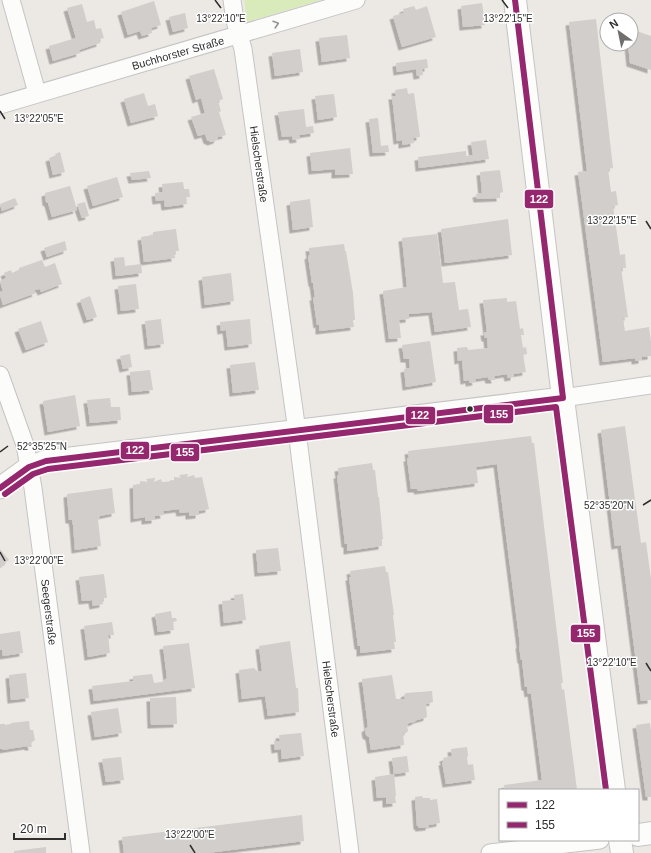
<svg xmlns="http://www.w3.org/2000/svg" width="651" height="853" font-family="Arial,sans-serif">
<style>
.pitch{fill:#d9eabb}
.building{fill:#d1cecb;filter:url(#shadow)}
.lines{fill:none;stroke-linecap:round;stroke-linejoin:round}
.minor-casing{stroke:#c5c4c5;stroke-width:19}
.tertiary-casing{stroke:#c5c4c5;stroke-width:23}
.secondary-casing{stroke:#c5c4c5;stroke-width:24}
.minor{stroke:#fcfcfb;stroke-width:17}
.tertiary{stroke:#fcfcfb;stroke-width:21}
.secondary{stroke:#fcfcfb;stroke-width:22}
.bus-1-casing{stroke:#fff;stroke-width:9}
.bus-2-casing{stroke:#fff;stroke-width:9}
.bus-1{stroke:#95276e;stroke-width:6}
.bus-2{stroke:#95276e;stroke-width:6}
.oneway{stroke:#959594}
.ticks{fill:none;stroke:#2e2e2e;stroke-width:1.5}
.bus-dot{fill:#2e2e2e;stroke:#fff;stroke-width:1.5}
.labels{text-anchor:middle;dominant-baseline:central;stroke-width:3;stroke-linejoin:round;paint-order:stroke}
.street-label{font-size:11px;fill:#2e2e2e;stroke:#fff}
.ticks-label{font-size:10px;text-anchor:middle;fill:#2e2e2e;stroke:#fff;stroke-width:3;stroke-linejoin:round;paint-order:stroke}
.line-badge{stroke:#fff;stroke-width:1.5}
.badge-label{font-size:11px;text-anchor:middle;font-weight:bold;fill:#fff}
</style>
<defs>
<filter id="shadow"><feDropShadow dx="-3.5" dy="3.5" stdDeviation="0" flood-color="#0004"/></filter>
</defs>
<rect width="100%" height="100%" fill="#ece8e4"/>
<!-- pitch -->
<path class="pitch" d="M244,0H321L247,22Z"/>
<!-- building -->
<path class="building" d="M154,1L161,25L151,28L152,33L142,36L140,31L128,35L121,12Z
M482,3L485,25L463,27L461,6Z
M82,4L87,22L94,20L96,29L101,28L104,38L99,39L100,43L79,50L80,53L53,61L49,46L76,38L67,8Z
M414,6L416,10L427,6L436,37L402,47L393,16L404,13L403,9Z
M185,13L188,28L173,32L169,17Z
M596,19L613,168L608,169L611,192L616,191L618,205L613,206L620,255L625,254L626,268H621L628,317L623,318L625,331L649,327L651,342V356L642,357V360L635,361V358L603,362L578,172L587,171L569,22Z
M631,29L651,36V70L630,63L628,44H631Z
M347,35L350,58L322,62L319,38Z
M300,49L303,72L275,76L272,53Z
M427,59L428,68L422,69L423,75L417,76L416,69L397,72L396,63Z
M214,69L223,99L218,101L221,111L219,112L226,135L218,137L217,140L211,142L207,140L205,134L198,136L191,117L205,113L201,98L196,100L189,76Z
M407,88L408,94L414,93L420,137L413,138L414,143L402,145V140L397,141L392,96H396L395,90Z
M144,93L148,106L155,104L158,116L131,123L124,99Z
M334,94L337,117L318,120L315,96Z
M304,109L306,127L313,126L314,133L299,135L300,139L293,140L292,136L282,137L278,112Z
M378,118L381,146L388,145L389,152L373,153L369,119Z
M486,140L489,159L419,168L418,157L466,151V156L473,155L471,142Z
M350,148L353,174L335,175V169L312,171L310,153Z
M60,152L65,172L53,175L49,158L56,156L55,154Z
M500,170L503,192L500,193V198L477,199L476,194L482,193L480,172Z
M149,171L151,178L132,180L130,173Z
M117,177L123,197L93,206L87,186Z
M183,182L184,189H189L190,197H186L187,204L165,207L164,200L156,201L155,193L163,192L162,184Z
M70,186L77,210L52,217L48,203L46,202L45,193Z
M15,198L18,205L2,211L0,204Z
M310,199L313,227L293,230L290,202Z
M85,202L89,216L82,218L77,204Z
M508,219L512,255L445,263L441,229Z
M176,229L179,251H174L175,258L144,262L141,237L153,235V232Z
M437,234L443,283L455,282L459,310L468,309L471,327L435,332L432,312L409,314V319L399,320L401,338L389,339L383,291L407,287L402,238Z
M65,241L67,250L47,257L44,248Z
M344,244L345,251H346L353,293L355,320H353L354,327L319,331V324L317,325L313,297H315L313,283H312L308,256L310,255L309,248Z
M124,257L125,266L141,264L142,273L116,276L114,258Z
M42,260L45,267L55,263L62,284L41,292L40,289L34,290L36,293L3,305L0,295V292L3,291L0,281L6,278L4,273L11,270L12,273L19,270V268Z
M231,273L234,301L205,305L202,277Z
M136,284L139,309L121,311L118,286Z
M90,296L97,317L87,320L80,300Z
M507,298V302L516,301L520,329L523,328L524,335H521L523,348L526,347L527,354L523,355L526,372L514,374V377L508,378L507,374L494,376L495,380H489L488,377L475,379L476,382L469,383V380L464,381L462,360L458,361L457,348L467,347L468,350L488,348L487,338H485L484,332H487L483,300Z
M161,319L164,344L148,346L145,321Z
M250,319L252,344L228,347L226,330L221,331L220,322Z
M41,321L48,342L26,350L18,329Z
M430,341L436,382L406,387L404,369L410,368L409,359H404L402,345Z
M130,354L132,367L123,369L120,356Z
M255,362L259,390L233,393L230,365Z
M150,370L153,390L132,392L130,372Z
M75,395L80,426L48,432L43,401Z
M110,398L111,407H120L121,420L90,423L87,400Z
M625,426L641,543L646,542L651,579V700L641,701L621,545L615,546L601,430Z
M531,436L532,443H534L563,683H561L562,690L564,689L577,790H505L504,785L542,780L531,693L528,694L527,687H525L522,660H521L519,645H520L497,464L476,467L478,483L418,491L417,489H411L407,458H409L408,451Z
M372,463L373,470H375L378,497H379L383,539H382V546L347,551V544H345L337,475H339L338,468Z
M188,474L187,477L194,475L195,478L202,477L209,509L199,511V515L189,516V512L180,513L179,509L163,511L164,515L155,516V520L145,521V517L134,519L133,485L140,484V481L148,482L146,479L155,478L154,482L161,479L162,482L174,481V477L181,478L179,475Z
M112,488L115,513L100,516L98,520L101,546L75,550L73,525L72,520H69L67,494Z
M278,548L281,571L258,573L256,550Z
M0,549L9,560L0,567Z
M385,566L386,572H388L394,615H393L396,642H394L395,649L360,653V646H358L349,577H351L350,571Z
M104,574L107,598H102L103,604L93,606L92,600L82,601L79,577Z
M243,594L246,620L224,623L222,601L235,600L234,595Z
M171,611L172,618H176L177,621L173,622L174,630L158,632L155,614Z
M112,622L114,635H108L110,653L88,657L84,626Z
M20,631L23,653L3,656L2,650H0V634Z
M290,641L296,688H298L299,712L268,716L265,696L242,699L239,670L254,668L258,672L262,671L259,646Z
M189,643L195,688L94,701L92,686L133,681V676L152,674L154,683L162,682L167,678L163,646Z
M26,673L29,698L11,700L9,675Z
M392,675L396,699H405L404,695L406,693L432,691L433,702L426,704L427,717L425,718L417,720L414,722L409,723L407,725L408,731L406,733H403L404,745L371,750L369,737L366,735L365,729L368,727L362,679Z
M176,697L177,724L151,725L150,698Z
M118,708L122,733L95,737L91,712Z
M29,721L30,730H33L35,740L31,743L32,747H28V746L2,750V749H0V724H5V725L11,724V723Z
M650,723L651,732V797H646L636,725Z
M301,733L304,756L282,759L281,749L275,750L274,741H280L279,735Z
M467,747L468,755L467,758L468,765L473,764L475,780L446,784L442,762H444L443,758L452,756L451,749Z
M407,756L409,772L394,774L392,758Z
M121,757L124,780L106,782L102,759Z
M394,774L396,796H395L396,803L386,804V797L377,798L375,777Z
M422,796L423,798H430V800L437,799L440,823L429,825V827L419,828L418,826H417L415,797Z
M302,815L304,841L207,853H124L122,837Z
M46,847V853H14V851Z"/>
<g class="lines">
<defs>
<path id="minor" d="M11,0L37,93
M232,0L235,21L243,49L297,431L350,853
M0,105L356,0
M0,375L25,445L33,488L81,853
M563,398L651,385
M490,853L600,840"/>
<path id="tertiary" d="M0,488L29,467L46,461L563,398"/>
<path id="secondary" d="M515,0L565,414L614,790
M638,835L651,833
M620,840L622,853"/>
</defs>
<!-- minor casing -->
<use href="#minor" class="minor-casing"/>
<!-- tertiary casing -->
<use href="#tertiary" class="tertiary-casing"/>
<!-- secondary casing -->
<use href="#secondary" class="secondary-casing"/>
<!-- minor -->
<use href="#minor" class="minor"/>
<!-- tertiary -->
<use href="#tertiary" class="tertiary"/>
<!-- secondary -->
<use href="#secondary" class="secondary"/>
<defs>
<path id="bus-1" d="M515,0L563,398
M0,488L29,467L46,461L563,398"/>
<path id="bus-2" d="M5,494L33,474L48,469L556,407L606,790"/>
</defs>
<!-- bus-1 casing -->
<use href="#bus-1" class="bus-1-casing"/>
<!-- bus-2 casing -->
<use href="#bus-2" class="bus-2-casing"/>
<!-- bus-1 -->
<use href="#bus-1" class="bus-1"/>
<!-- bus-2 -->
<use href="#bus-2" class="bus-2"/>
</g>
<!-- one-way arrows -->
<defs><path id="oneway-chevron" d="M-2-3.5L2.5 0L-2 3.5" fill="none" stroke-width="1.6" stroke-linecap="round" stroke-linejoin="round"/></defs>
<use class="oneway" href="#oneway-chevron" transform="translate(276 24) rotate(-17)"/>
<!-- ticks -->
<path class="ticks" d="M215,0L221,8M502,0L508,8M0,111L5,119M646,221L651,229M0,452L8,446M643,505L651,500M0,552L5,561M646,663L651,671M190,845L195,853"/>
<!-- markers -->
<circle class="bus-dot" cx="470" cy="409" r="3.5"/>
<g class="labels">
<!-- street labels -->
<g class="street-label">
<text transform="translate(178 53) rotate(-16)">Buchhorster Straße</text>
<text transform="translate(259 164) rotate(82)">Hielscherstraße</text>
<text transform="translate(49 612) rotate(83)">Seegerstraße</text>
<text transform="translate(331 699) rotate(83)">Hielscherstraße</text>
</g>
</g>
<g class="ticks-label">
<text x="221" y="22">13°22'10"E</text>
<text x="508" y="22">13°22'15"E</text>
<text x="39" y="122">13°22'05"E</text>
<text x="612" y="224">13°22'15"E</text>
<text x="42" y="450">52°35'25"N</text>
<text x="609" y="509">52°35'20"N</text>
<text x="39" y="564">13°22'00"E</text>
<text x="612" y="666">13°22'10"E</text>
<text x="190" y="838">13°22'00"E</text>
</g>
<g class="line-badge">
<rect x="524" y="189" width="30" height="20" rx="4" fill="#95276e"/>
<rect x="483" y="404" width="31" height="20" rx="4" fill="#95276e"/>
<rect x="405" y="406" width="31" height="19" rx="4" fill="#95276e"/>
<rect x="120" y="441" width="30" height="19" rx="4" fill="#95276e"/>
<rect x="170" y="443" width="30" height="19" rx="4" fill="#95276e"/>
<rect x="570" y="624" width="31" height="19" rx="4" fill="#95276e"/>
</g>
<g class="badge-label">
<text x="539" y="203">122</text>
<text x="499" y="418">155</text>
<text x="420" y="419">122</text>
<text x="135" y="454">122</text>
<text x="185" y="456">155</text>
<text x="586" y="637">155</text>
</g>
<!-- legend -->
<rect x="499" y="789" width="140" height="52" fill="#ffffff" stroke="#ababab"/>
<rect x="507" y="802" width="20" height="6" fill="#95276e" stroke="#ababab"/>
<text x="535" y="809" font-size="12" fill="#2e2e2e">122</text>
<rect x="507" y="822" width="20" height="6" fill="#95276e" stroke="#ababab"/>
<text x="535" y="829" font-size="12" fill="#2e2e2e">155</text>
<!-- north arrow -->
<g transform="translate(619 32) rotate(327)"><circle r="19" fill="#ffffff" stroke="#ababab"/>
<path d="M0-3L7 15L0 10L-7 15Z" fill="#706f6e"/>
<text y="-6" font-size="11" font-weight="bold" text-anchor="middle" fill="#2e2e2e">N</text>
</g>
<!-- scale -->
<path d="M14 833v6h51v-6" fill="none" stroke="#2e2e2e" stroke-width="2"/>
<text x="20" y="833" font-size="12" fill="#2e2e2e" stroke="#ffffff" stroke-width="3" paint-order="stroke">20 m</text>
</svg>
